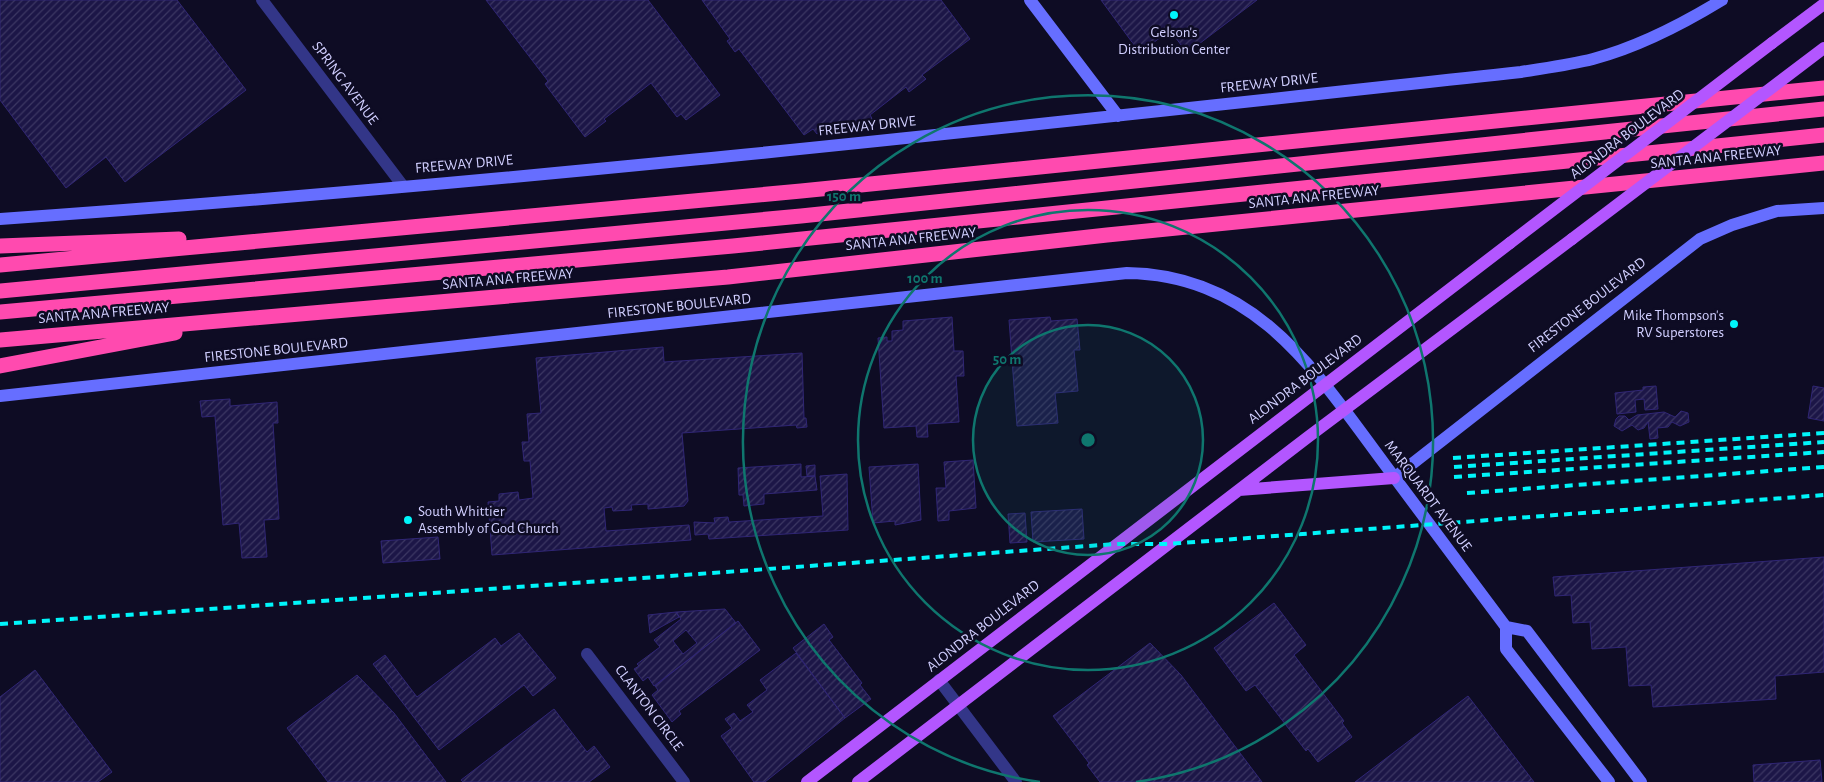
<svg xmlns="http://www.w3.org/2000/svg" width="1824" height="782" font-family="'Alegreya Sans',sans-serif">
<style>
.building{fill:url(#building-hatch);stroke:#302675;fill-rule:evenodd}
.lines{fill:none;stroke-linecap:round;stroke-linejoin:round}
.street{stroke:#333688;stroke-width:12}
.secondary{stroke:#666eff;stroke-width:12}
.primary{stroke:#b356ff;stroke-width:12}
.highway{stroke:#ff4aaf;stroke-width:15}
.rail{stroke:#00f5fa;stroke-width:4;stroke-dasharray:8 6;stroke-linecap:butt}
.primary-bridge{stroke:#b356ff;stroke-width:12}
.ring{fill:none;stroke:#0f766e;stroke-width:2.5}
.poi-dot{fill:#00f5fa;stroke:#0e0c24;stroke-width:2}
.labels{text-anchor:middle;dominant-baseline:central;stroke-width:5;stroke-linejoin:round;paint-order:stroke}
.poi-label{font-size:15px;fill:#d1cfff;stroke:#0e0c24}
.street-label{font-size:15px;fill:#d1cfff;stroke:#0e0c24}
.centre{fill:#0f766e;stroke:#0e0c24;stroke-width:2.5}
.ring-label{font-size:15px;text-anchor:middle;font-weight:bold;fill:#0f766e;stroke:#0e0c24;stroke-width:5;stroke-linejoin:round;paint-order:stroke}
</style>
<defs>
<pattern id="building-hatch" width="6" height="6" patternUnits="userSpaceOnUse" patternTransform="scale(1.25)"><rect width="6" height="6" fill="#1c1647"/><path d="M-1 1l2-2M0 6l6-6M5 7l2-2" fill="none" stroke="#3c3763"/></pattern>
</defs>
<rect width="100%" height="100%" fill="#0e0c24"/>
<!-- building -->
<path class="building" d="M0,0H177L246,90L125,182L106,157L66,188L0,100Z
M486,0H648L720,95L686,120L681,114L677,117L651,83L604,119L606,121L585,137L545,84L548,81Z
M702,0H941L970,39L922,75L926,79L909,92L906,87L870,115L873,120L867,125L863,119L847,131L842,124L833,131L829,125L817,134L813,129L804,135L739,49L735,52L727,41L730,39Z
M1101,0H1257L1187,53L1170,30L1140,53Z
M952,317L954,351H963L964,376H956L959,422L927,424L928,437H917L916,426L884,428L878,338L887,337V341H892V331L903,330V321Z
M1050,317L1051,321L1077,319L1080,350H1074L1078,391L1055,393L1058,423L1017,426L1009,320Z
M663,347L664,362L802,353L804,418H806L807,427L797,428L796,425L682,433L688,501L684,506L648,509V504L631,505L632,510L613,511L612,507L604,508L606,531L689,525L691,540L492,555L488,502L499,501V494L518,492L519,500L533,498L530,461H524L522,442H529L527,414L541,413L536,358Z
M1656,386L1658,409L1645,410L1644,399L1635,400L1636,412L1617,414L1615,393L1643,390V387Z
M1813,386L1824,388V421L1808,418Z
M230,399V406L277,402L278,423H273L279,519L264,520L267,557L242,558L239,523L223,525L215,416L202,417L200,401Z
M1681,411L1688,413L1689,422L1680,426L1672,422L1668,427L1657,428L1658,438L1650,439L1648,422L1644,428L1638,430L1632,425L1622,431L1614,426L1616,419L1619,416H1625L1629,420L1637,415L1664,412L1675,417Z
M973,460L976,508L949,511V520L938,521L936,488H946L944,462Z
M801,464V477L815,476L817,490L764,494V504L744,506L743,495H739L738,468Z
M918,464L921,520L895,525V521L873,523L869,467Z
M815,465V476H807L806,466Z
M847,474L848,530L709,539L708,534L695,535L694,522L715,523L714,518L728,517L729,522L823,516L820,476Z
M1082,509L1084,539L1033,542L1031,512Z
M1025,513L1027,542L1010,543L1008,514Z
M438,537L440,559L383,563L381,541Z
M1824,557V672L1775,676L1776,699L1653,707L1651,685L1629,686L1626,647L1592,649L1590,622L1573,623L1571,595L1555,596L1553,577Z
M1274,603L1306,645L1294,655L1344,721L1342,723L1352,737L1318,762L1308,749L1306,751L1255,685L1246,691L1214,648Z
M725,609L736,623L654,686L648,677L643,681L634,669L639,666L637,664L660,647L654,640L681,619L676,612ZM686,630L697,643L683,654L673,641Z
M676,612L679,617L650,633L648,615Z
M738,621L760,650L679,711L681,714L672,722L652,695L658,690L655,686Z
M824,624L833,637L829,640L862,683L860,685L871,699L845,718L793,648Z
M519,633L556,678L533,696L524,685L439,750L373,664L385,655L417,697L495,638L501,646Z
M1150,643L1181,675L1262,782H1100L1087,765L1089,763L1053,716Z
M796,653L845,718L765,782H754L721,736L732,728L725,719L734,713L740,721L753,712L747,705L767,690L760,680Z
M35,670L112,772L98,782H0V697Z
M357,675L394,713L446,782H328L287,728Z
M1468,696L1534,782H1355Z
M554,709L587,752L594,746L610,767L589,782H463L461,780Z
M1820,760L1822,782H1754L1753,765Z"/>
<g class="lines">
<!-- street -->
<path class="street" d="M262,0L403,186
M587,654L684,782
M939,680L1016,782"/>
<!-- secondary -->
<path class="secondary" d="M1030,0L1118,116
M0,219C508,184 1014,127 1521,72C1545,68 1569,65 1593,59C1639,47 1681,25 1722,0
M0,396L1127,273C1257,275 1316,372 1386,466C1426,520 1466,573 1506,627V649L1609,782
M1394,478L1700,239L1732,225L1777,211L1824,208
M1506,627L1527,631L1641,782"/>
<!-- primary -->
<path class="primary" d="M1772,43L1824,4
M1239,490L1394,478
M807,782L1510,243
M858,782L1308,437L1572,239"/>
<!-- highway -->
<path class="highway" d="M0,246L179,239
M0,265L801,191L1824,88
M0,291L801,216L1824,109
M0,312L733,246L1824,135
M0,340L728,277L1107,235L1824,163
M0,366L175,333"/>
<!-- rail -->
<path class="rail" d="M1453,458L1824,433
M1454,467L1824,442
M1454,477L1824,452
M1467,493L1824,467
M0,624L1116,544H1168L1824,495"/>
<!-- primary-bridge -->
<path class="primary-bridge" d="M1572,239L1824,48
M1510,243L1772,43"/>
</g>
<!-- distance rings -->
<circle cx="1088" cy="440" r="115" fill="#0f766e" fill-opacity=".12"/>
<g class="ring">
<circle cx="1088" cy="440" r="115"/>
<circle cx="1088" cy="440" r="230"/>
<path d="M1040 782A345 345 0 1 1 1136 782"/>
</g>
<!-- markers -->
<g class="poi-dot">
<circle cx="1174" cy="15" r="5"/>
<circle cx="1734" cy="324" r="5"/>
<circle cx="408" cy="520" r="5"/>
</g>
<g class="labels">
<!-- poi labels -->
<g class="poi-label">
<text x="1174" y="32">Gelson's<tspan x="1174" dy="17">Distribution Center</tspan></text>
<text x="1724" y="315" text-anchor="end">Mike Thompson's<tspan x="1724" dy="17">RV Superstores</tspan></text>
<text x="418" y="511" text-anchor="start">South Whittier<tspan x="418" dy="17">Assembly of God Church</tspan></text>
</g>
<!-- street labels -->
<g class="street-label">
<text transform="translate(345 83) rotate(53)">SPRING AVENUE</text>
<text transform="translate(1269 83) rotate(-6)">FREEWAY DRIVE</text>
<text transform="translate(867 126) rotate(-6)">FREEWAY DRIVE</text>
<text transform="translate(1627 134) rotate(-37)">ALONDRA BOULEVARD</text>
<text transform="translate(1716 157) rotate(-6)">SANTA ANA FREEWAY</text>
<text transform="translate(464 164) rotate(-5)">FREEWAY DRIVE</text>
<text transform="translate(1314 197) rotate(-6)">SANTA ANA FREEWAY</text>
<text transform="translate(911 239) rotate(-6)">SANTA ANA FREEWAY</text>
<text transform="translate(508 279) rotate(-5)">SANTA ANA FREEWAY</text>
<text transform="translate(1587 305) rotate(-38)">FIRESTONE BOULEVARD</text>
<text transform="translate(679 306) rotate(-6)">FIRESTONE BOULEVARD</text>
<text transform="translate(104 313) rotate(-5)">SANTA ANA FREEWAY</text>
<text transform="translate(276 350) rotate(-6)">FIRESTONE BOULEVARD</text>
<text transform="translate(1305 379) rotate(-37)">ALONDRA BOULEVARD</text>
<text transform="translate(1428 496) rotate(53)">MARQUARDT AVENUE</text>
<text transform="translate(983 626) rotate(-38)">ALONDRA BOULEVARD</text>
<text transform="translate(649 708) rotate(53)">CLANTON CIRCLE</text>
</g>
</g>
<circle cx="1088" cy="440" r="8" class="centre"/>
<g class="ring-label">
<text x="844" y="201">150 m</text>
<text x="925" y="283">100 m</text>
<text x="1007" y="364">50 m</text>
</g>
</svg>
